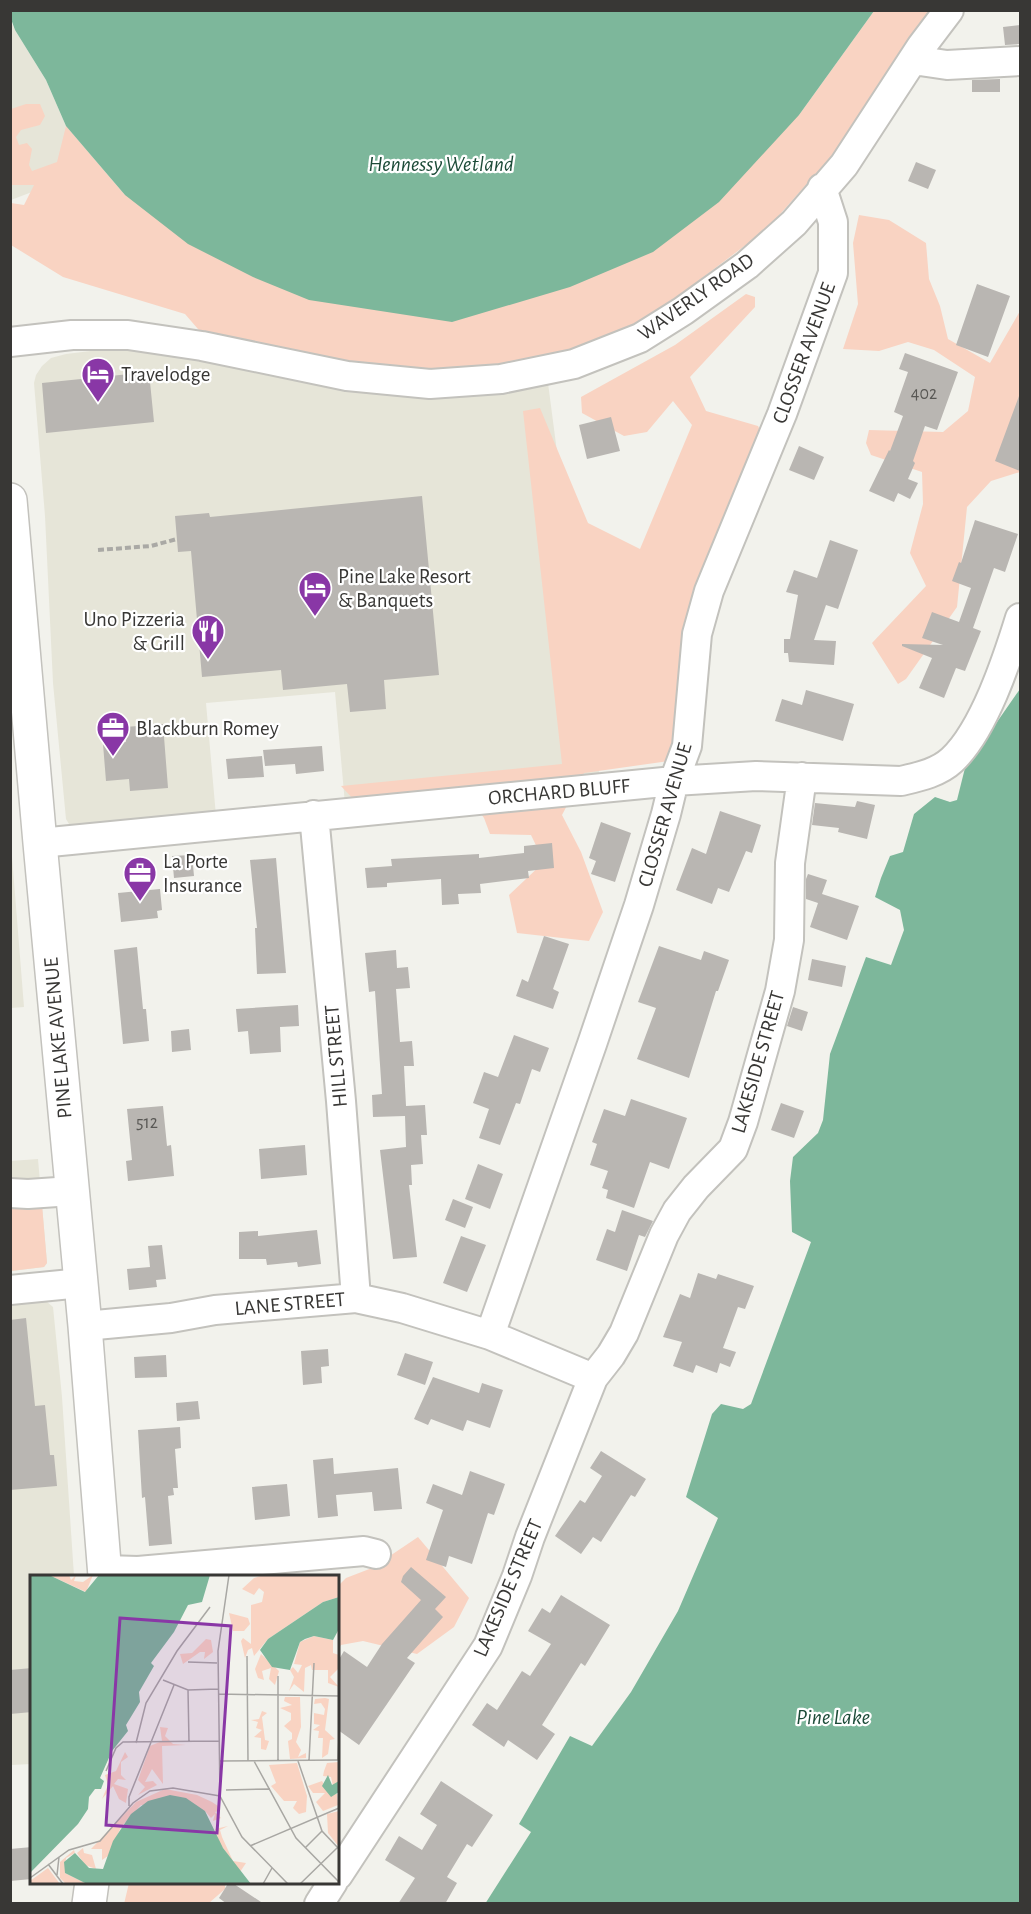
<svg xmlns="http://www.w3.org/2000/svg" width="1031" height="1914" font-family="'Alegreya Sans',sans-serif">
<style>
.built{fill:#e6e5d8}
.green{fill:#f9d3c2}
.water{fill:#7db79b}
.building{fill:#b9b6b2}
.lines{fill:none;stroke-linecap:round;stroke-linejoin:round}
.minor-casing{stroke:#c3c2bd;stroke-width:32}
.major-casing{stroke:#c3c2bd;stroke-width:36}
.path{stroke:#aaa9a5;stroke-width:4;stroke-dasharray:6 3;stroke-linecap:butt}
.minor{stroke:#fff;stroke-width:28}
.major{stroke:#fff;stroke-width:33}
.labels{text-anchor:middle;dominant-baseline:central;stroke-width:4.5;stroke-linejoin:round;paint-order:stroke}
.number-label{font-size:18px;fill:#585754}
.street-label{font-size:21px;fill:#383735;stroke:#fff}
.poi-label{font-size:21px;fill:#383735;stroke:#fff;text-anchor:start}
.water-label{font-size:22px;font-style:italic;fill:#1c4b38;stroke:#fff}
.inset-road{fill:none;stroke:#a8a7a3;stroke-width:1.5}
.view{fill:#8937a6;fill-opacity:0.15;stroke:#8937a6;stroke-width:3}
.inset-edge{fill:none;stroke:#383735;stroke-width:3}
</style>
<rect width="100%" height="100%" fill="#f2f2ec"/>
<!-- built -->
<path class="built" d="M10,19L15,30L46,80L66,126L100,166L11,200Z
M132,346L548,383L600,780L345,804L335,692L206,703L216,816L78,828L69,824L66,819L53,683L45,516L34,383L36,375L42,366L51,358L66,354Z
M11,844L24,1007L11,1008H10Z
M38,1159L47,1263L44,1267L11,1271V1161Z
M34,1301H46L53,1307L62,1397L74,1576H32L31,1764L11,1765V1303Z"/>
<!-- green -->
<path class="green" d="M874,11H936L843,143L767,229L661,309L599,343L505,372L434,374L328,360L204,336L185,314L63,277L11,245V203L24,205L34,185H11V109L26,104H40L45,116L40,125L21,130L16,137L19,145L27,143L32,149L29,165L32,171L57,162L66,126L125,195L799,115Z
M859,215L889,220L926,243L929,279L940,306L948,339L990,363L1020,311V472L991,481L967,507L957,607L906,679L898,684L872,643L926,586L910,553L923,504L922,472L871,455L866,443L869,430L943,432L968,411L975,377L934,350L908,342L879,351L843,349L858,304L853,243Z
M746,294L755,297V307L690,377L706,411L758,426L764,438L676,760L584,773L562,815L581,852L603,912L589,941L517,933L509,895L544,862L531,835L490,834L484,818L465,791L358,804L341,786L562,764L523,411L540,408L588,523L640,549L692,425L673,401L647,432L624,436L582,413L581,397L675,345Z
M10,1202L42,1205L47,1263L44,1267L11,1271Z
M418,1537L469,1598L454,1627L417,1654L363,1641L341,1645L338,1650V1586L346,1578L372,1568Z
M129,1883H225V1889L209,1903L124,1904Z"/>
<!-- water -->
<path class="water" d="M11,10H874V11L799,115L719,202L653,252L570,287L452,322L309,300L253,277L188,244L125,195L66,126L46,80L15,30L11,19Z
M1020,689V1903L485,1904L531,1832L519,1824L570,1736L592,1746L631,1692L678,1611L718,1518L686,1497L712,1414L721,1404L743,1409L751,1404L811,1242L792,1232L790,1181L793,1157L818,1133L823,1120L830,1054L866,957L891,965L904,930L900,910L875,897L881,878L890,856L903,852L914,814L935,797L950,802L957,800L965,768Z"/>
<!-- building -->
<path class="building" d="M1020,25V44L1005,45L1003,27Z
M1000,79V92H972V80Z
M916,162L936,170L928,189L908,181Z
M977,284L1010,296L988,357L956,345Z
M905,353L958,372L937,430L925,426L913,461L915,463L908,479L918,483L910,499L898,493L894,502L869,491L889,450L890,451L903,416L894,412L908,372L899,369Z
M149,372L154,422L46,433L42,383Z
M1019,396H1020V471L995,461Z
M611,417L620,451L587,459L579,425Z
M799,446L824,457L814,480L789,470Z
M422,496L439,675L384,680L386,709L350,712L347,684L283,690L281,670L202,677L191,551L178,552L175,516L209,513L210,517Z
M975,520L1018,534L1005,572L994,568L973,628L981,631L965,671L956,668L944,698L919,688L932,658L902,646V644L943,645L922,638L932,612L959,622L971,588L952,581L959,562L961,563Z
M830,540L858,550L838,609L826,605L814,640L836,641L834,665L789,662L788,653H784V639H790L798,595L786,592L794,570L817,578Z
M806,690L854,704L843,741L775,721L782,699L802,705Z
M163,724L168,788L130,791L129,779L106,781L103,744L126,742L125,727Z
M322,746L324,771L296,774L295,764L265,766L263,750Z
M262,756L264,777L228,779L226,759Z
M857,801L875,805L867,839L838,832L839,828L812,825L815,803L855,807Z
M720,811L761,825L752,853L746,851L729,892L718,888L712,904L676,890L692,848L706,854Z
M601,822L631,833L615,882L591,874L596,861L589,858Z
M552,843L554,868L528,871L529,878L480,884L481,893L458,894L459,904L442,905L441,879L387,883V887L367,888L365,868L392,866L391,859L479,854V858L524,853V846Z
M192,855L194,876L174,878L172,856Z
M276,858L286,973L257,974L255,928H257L250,860Z
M808,874L827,880L822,894L859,906L847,940L810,927L818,903L806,899V879Z
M160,889L162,910L157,911L158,918L121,922L118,893Z
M544,936L569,944L553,989L559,992L553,1009L516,996L522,979L528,982Z
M659,946L701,960L704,951L729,960L718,991H716L689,1078L637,1059L656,1008L638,1002Z
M137,947L143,1009H146L149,1041L123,1044L114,950Z
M396,950L397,968L408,967L410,988L396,989L400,1042L412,1041L414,1066H404L406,1106L425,1105L427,1135H421L423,1164L411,1165L412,1185H409L417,1257L393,1259L380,1150L406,1147L405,1116L373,1117L372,1095L382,1094L375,991L369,992L365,953Z
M812,959L846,966L842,987L808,980Z
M298,1005L299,1026L280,1027L281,1052L250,1054L248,1031L238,1032L236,1009Z
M793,1007L808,1012L802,1031L787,1026Z
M189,1029L191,1050L172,1052L171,1031Z
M514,1035L549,1048L540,1072L532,1069L520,1104L516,1103L500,1145L479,1138L489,1109L473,1103L484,1072L498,1077Z
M631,1099L687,1118L669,1169L650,1162L634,1208L606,1198L608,1190L602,1188L608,1171L590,1165L597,1144L592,1142L604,1109L625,1116Z
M781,1103L804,1111L794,1138L771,1130Z
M163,1106L167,1146L171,1145L174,1176L128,1181L126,1161L132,1160L127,1109Z
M305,1145L307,1175L261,1179L259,1149Z
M478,1164L503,1174L490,1209L465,1199Z
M453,1199L473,1207L465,1228L445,1220Z
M622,1210L653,1221L645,1237L639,1235L627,1271L596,1260L607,1229L615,1232Z
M317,1230L321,1264L298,1267L297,1262L267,1265L266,1259H239V1232L258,1231V1236Z
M461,1236L486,1245L467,1292L443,1283Z
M162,1245L166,1279L156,1280L157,1287L129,1290L127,1269L150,1267L148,1246Z
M698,1273L716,1279L718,1274L754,1286L745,1309L738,1307L723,1348L736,1352L730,1367L720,1363L717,1373L696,1365L693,1373L673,1366L682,1342L663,1337L680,1294L690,1298Z
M26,1318L35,1406L45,1405L50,1455H54L57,1486L10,1490V1320Z
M328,1349L329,1366L321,1367L322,1383L303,1385L301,1351Z
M405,1353L433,1362L425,1385L397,1375Z
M166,1355L167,1377L135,1378L134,1357Z
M433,1377L479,1393L482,1383L503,1390L490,1428L467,1420L463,1431L431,1419L428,1425L414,1419Z
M198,1401L200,1419L177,1421L176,1403Z
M180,1427L181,1448L175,1449L178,1488H173L174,1495L168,1496L172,1544L149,1546L145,1497L142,1498L138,1430Z
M601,1451L646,1479L635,1497L631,1495L601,1542L593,1537L581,1554L555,1536L580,1500L585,1503L602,1476L590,1468Z
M333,1458L334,1474L398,1468L402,1509L374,1511L372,1492L336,1495L338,1516L318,1518L313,1460Z
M470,1471L505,1484L494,1515L488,1513L472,1564L449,1556L446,1567L426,1560L443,1510L426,1503L433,1484L462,1495Z
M287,1484L290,1516L255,1520L252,1487Z
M411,1567L446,1597L435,1609L443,1617L407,1658L415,1663L359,1745L338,1730V1661L344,1651L367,1667L382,1644L421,1600L401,1582L403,1576Z
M561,1595L610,1625L585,1666L581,1663L542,1725L555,1734L537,1760L508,1740L504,1747L472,1725L487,1703L497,1710L522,1671L530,1676L551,1644L528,1631L542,1608L550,1613Z
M32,1668V1712L10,1714V1670Z
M441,1781L493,1815L472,1847L467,1844L447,1877L457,1883L445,1904H398L415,1878L385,1860L399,1836L422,1850L437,1825L420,1814Z
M32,1847V1879L10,1881V1849Z
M229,1882H231L264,1904H227L219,1898Z"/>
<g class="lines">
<defs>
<path id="minor" d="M913,60L947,65L1020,61
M10,342L72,335H128L202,346L347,376L430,384L501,379L574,364L640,338L683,311L747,265L794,223L844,165L921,47L949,10
M314,815L341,1101L356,1298
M40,843L674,781L756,776L901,781C918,777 938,773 952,760C984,730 1007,660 1020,618
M10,1193L28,1194L72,1191
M10,1290L81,1283
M85,1326L171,1318L215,1310L356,1298L402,1308L490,1335L593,1378
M490,1335L592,1044L639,905L666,814L674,781L687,746L697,634L709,591L782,414L833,273V222L822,188
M105,1570L138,1571L364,1551L376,1554
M338,1875L488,1646L517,1576L530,1537L593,1378L611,1355L624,1333L664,1235L677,1211L696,1187L733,1149L743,1122L780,991L789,940L790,863L802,777
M319,1904L333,1882"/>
<path id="major" d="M10,500L40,843L85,1326L105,1576
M89,1904L92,1882"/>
</defs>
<!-- minor casing -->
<use href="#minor" class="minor-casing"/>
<!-- major casing -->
<use href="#major" class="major-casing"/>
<!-- path -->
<path class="path" d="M98,550L151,546L177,539"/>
<!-- minor -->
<use href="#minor" class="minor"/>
<!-- major -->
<use href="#major" class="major"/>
</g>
<!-- icons -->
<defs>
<symbol id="hotel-pin" viewBox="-11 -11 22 30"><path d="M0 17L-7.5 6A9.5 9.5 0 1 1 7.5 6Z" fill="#8937a6" stroke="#fff"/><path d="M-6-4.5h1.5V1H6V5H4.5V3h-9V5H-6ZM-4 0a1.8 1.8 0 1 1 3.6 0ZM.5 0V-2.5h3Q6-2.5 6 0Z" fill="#fff"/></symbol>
<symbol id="restaurant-pin" viewBox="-11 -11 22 30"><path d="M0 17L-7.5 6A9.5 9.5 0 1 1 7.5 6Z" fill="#8937a6" stroke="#fff"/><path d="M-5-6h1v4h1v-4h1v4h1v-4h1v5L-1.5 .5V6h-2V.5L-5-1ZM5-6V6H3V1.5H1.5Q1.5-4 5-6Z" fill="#fff"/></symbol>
<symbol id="office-pin" viewBox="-11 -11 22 30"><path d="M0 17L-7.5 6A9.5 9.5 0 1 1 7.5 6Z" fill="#8937a6" stroke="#fff"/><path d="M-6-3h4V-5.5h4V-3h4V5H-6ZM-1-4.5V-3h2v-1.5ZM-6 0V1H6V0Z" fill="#fff"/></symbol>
</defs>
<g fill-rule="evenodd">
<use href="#hotel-pin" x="79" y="355" width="38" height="52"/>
<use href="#hotel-pin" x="296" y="569" width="38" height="52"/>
<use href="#restaurant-pin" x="189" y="612" width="38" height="52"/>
<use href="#office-pin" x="94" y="709" width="38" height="52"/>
<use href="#office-pin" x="121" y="854" width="38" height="52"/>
</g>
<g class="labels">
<!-- number labels -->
<g class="number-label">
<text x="924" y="394">402</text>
<text x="147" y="1123">512</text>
</g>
<!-- street labels -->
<g class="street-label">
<text transform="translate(696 297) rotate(-35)">WAVERLY ROAD</text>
<text transform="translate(804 353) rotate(-70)">CLOSSER AVENUE</text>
<text transform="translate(559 792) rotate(-5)">ORCHARD BLUFF</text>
<text transform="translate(665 815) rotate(-74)">CLOSSER AVENUE</text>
<text transform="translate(58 1038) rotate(-95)">PINE LAKE AVENUE</text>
<text transform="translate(336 1056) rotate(-95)">HILL STREET</text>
<text transform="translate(758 1062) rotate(-74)">LAKESIDE STREET</text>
<text transform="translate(290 1304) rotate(-5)">LANE STREET</text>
<text transform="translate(508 1588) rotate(-67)">LAKESIDE STREET</text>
</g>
<!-- poi labels -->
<g class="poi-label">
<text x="121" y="374">Travelodge</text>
<text x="338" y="576">Pine Lake Resort<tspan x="338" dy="24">&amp; Banquets</tspan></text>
<text x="185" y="619" text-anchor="end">Uno Pizzeria<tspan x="185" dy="24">&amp; Grill</tspan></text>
<text x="136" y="728">Blackburn Romey</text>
<text x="163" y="861">La Porte<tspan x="163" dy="24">Insurance</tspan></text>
</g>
<!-- water labels -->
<g class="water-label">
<text x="441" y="164">Hennessy Wetland</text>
<text x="833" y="1717">Pine Lake</text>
</g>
</g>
<!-- overview -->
<g transform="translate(30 1575)">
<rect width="309" height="309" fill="#f2f2ec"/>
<path d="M19,0H39L41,5L46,0L44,6L53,7L63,0L56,17ZM234,0H309V22L293,27L238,64L224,81L222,73L218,75L215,83L211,66L213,63L221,69V30L232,27L234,17L229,13L224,20L212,14L224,3ZM199,38L218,43L220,49L214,56H203ZM284,61L303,65V78L309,80V93L300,102L309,112L298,108V95H282L281,90L275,93L274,117L264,109L259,116L264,102L260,95L263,92L268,98L272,90L264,89L270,67ZM176,64L181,65L183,77L174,84L175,77H170L153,89L150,79L162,78ZM231,79L249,96L245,110L239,104L241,93L232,96L234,105L228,103L225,94ZM255,122H270L271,152L266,167L271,175L268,182L276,178V183L260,184L258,166L262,164V158L254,151L261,145V138L250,133L262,130L254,126ZM295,123L299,124L295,155L305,164L300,165L298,179L292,183L293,163H288L289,156L283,155L290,150L284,149V138L294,140L295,134L291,128L284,129L285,124ZM232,136L237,138L232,142L235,165L239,166L236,175L231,174V163L224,162L232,155L226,153L228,147L221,145L229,144ZM130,152L138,153L135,161L143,169L156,170L132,171L133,209L122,194L115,207L123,206L127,210L108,220L115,212L108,205L120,171L132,166ZM95,177L98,182L91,187V200L96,205L88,204L84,209L98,214L96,228L89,224L83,211L72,224L78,210L75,200L86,196ZM309,187V206L303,211L301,202L293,201L294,196L297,188ZM267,188L277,221L276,237L269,239L263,233L267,226H254L241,211L246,208L239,190ZM292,206L298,216L307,219L308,230L293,236L286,227L295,218H283L278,211ZM135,214L167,220L182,227L188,231L189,236L185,237L191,243L183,246L185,239L181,243L175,236L111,230L91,252L78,281L72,285V274H61L106,227ZM309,236L308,241L309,272L298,258L297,239ZM198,251L190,255L192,262L203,286L216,288L210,297L190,269L185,254ZM53,273L54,278L62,280L66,294L55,290L47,278ZM44,275L45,278L36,283L35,298L57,309H36L30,303V287ZM18,293L30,309H0V306Z" fill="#f9d3c2"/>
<path d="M0,0H19L55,17L69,0H180L172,27L158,30L144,57L121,88L124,91L109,117L110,127L96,150L98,156L82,176L70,203L74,206L71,214H65L59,222L58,234L48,249L0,298ZM309,22V54L303,65L284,61L275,64L270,67L260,95L242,92L230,75L238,64L293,27ZM298,200L302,210L309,206V217L301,222L292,211ZM140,220L156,223L175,236L193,273L221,309H57L35,298L34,287L45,278L59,293L73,294L83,266L101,239L118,226Z" fill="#7db79b"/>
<path class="inset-road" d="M199,0L188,76L190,221L212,262L258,309M217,81L218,186M158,87L187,88M248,101V186M133,105L158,115L188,114M158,115L159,167M188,119L309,121M106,168L116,128L147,76L180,32M308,185L309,161M189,186L309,185M224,186L266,263L309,307M268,186L292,256L309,274M279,186L284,88M76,196L86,173L93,167L189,166M196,215L240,214M99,231V222L144,110M220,271L309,233M275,273L292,256M18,289L33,309M27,300L29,282M0,303L39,275L70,266L103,228L120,216L143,213L190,221M233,309L242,293M270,309L307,273"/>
<path class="view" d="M90,43L201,51L187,258L76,250Z"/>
<rect width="309" height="309" class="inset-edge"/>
</g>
<!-- border -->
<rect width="1031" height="1914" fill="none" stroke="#383735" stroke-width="24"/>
</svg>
